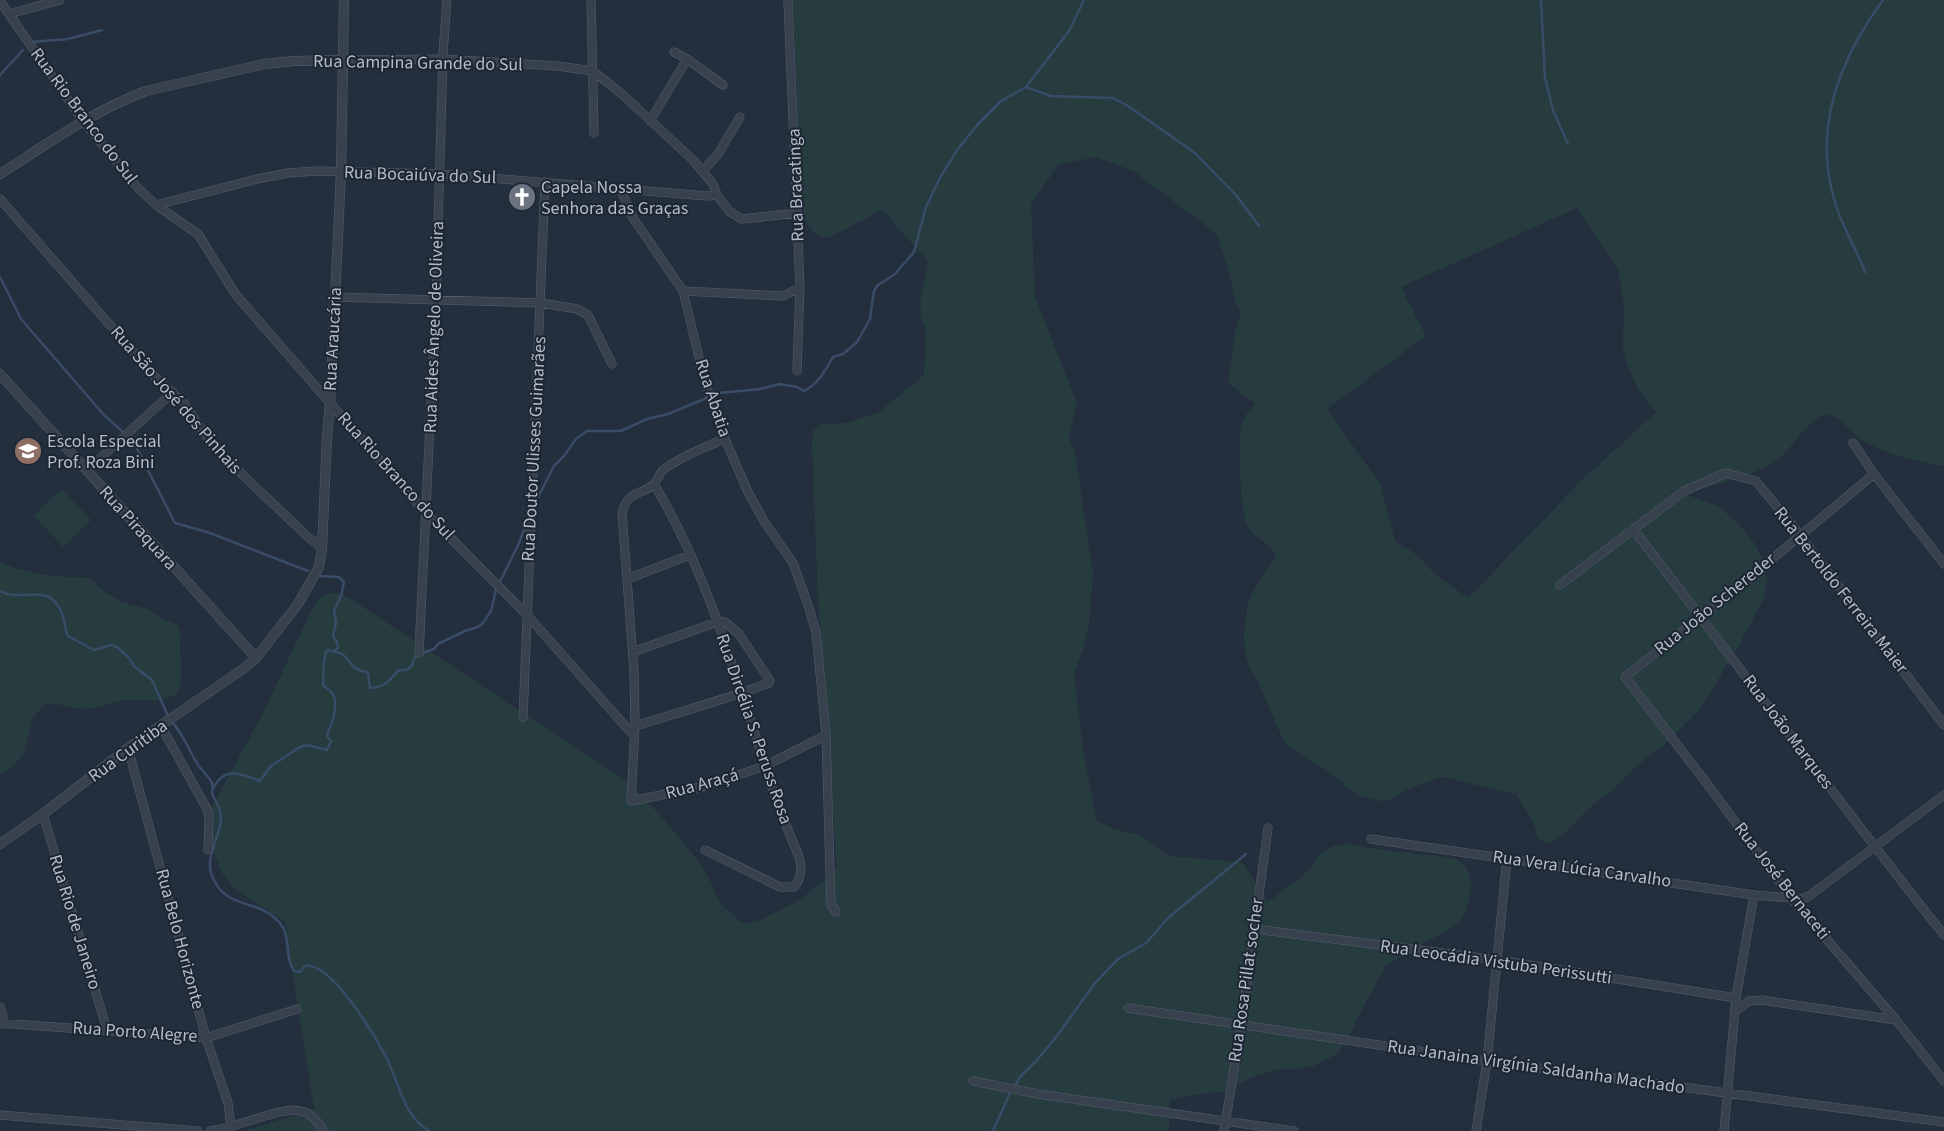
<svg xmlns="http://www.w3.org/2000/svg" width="1944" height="1131" font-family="'Source Sans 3',sans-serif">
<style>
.green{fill:#263c3f;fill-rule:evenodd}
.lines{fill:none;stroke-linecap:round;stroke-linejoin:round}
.stream{stroke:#394c67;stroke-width:2.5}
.minor-casing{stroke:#565f6c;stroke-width:9}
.tertiary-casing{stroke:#565f6c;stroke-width:10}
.minor{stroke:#38414e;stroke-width:8}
.tertiary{stroke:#38414e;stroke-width:9}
.labels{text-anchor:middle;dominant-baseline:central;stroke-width:4;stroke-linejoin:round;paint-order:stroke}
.street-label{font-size:18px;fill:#b4bcc9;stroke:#1d2633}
.poi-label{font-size:18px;fill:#b4bcc9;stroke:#1d2633;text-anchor:start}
</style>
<rect width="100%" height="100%" fill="#242f3e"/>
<!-- green -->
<path class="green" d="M793,0H1944V466C1917,461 1888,456 1864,441C1852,434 1841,416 1827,415C1811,415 1794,445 1783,455C1756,478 1716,484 1683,493L1719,507L1736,521L1755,544L1763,560L1767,581L1763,600L1738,647L1700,709L1667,742L1633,769L1611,791L1587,810L1563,836L1548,844L1538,839L1533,821L1516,794L1442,777L1410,788L1391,800L1379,801L1357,795L1328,771L1302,756L1284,742L1257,680L1249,666L1245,654L1244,633L1247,607L1252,593L1276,556C1273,552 1270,547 1266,544C1258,537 1252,534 1247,525C1240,509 1238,445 1241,427C1243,417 1248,412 1255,404L1228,383L1235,333L1241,312L1235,302L1232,283L1217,234L1133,171L1097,157L1059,164L1031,204L1035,297L1077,403L1069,438L1075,452L1093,574L1089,625L1083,650L1074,672L1083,749L1096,820L1114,829L1135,834L1150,841L1168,856L1242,862L1268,902C1280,893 1292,884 1303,875C1321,859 1318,847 1346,844C1373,849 1400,852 1427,855C1438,856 1452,856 1461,862C1478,873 1469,909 1460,923L1386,965L1357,1019L1351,1034L1338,1053L1326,1060L1313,1066L1299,1069H1279L1250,1078L1225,1091L1185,1096L1170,1100L1169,1131H243L314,1110L285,922L233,888L222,873L212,848L208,820L212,807L263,713L312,609C325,590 331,589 351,599L630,784L662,817L697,859L712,884L719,902L740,922L751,923L759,921L792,904L809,893L837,868L818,601L812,445L813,431L823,424L846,423L879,412L924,375L926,329L921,315L920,302L928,261L882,210L828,238C809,235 804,219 801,202ZM1577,208L1618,268L1624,306L1623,347L1626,363L1639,391L1656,412L1582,480L1468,598L1436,575L1417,555L1395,541L1380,484L1327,409L1426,336L1401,287Z
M62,489L91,520L63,547L34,515Z
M0,562L14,568L51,576L89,578L106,593L122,602L147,609L163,619L177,624L180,628C178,652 186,673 176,695L162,700H124L94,708L79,709L57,704L44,705L33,718L24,753L15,764L0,775Z"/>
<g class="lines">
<!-- stream -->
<path class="stream" d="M1541,0L1545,78L1553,110L1568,144
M32,42L68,39L102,30
M0,75L23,50
M1026,87L1051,96L1113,98L1128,106L1195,153L1236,195L1259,226
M1865,272C1856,248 1842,227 1835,202C1812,129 1839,60 1883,0
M0,277L21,319L104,415L133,441L175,523L207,532L308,571
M534,505L554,466L564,456L576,439L587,431H621L647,419L668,414L719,393L760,389L780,384L797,387L804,391C819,383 825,371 833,357L843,354L857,342L870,319L874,291L878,285L895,274L914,252L926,207L940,178L957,150L978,124L1001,101L1026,87L1069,31L1084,0
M319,576L339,577L344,582L341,596L334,610L336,623L333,636L337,642L338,648L334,651
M0,591C22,603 45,582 60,609C65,618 64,628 68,636L94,650L111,645L117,647L127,656L135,667L152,680L168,716
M171,721C183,733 188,749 197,763C201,770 207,775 211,781C214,786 211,791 213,796C217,804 221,808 221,817C221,837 204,857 212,876C225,909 255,899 276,919C293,933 283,955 294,971L300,972L305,966C331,961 375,1036 386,1057C399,1082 403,1116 429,1131
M213,789C224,765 242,774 260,781L271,766L300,747L307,745L327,750L331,741L327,736C331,725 340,704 332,693C329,689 326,689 323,685C324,673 322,660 327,650C347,654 342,654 354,667C357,670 364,671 368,673L370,688C387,687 388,681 399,670H406L412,666L414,659L419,654L434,649L438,644L465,631L478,627L483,623L491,611L496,590L519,543L528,519
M1014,1087L1020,1077L1036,1061L1057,1036L1095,983L1118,959L1146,943L1168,918L1246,854
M993,1131L1011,1091"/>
<defs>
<path id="minor" d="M591,0L594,133
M788,0L800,288L797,371
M0,1L83,121L138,188L156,205L198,234L236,295L425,512L527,615L634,736
M9,14L60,0
M674,52L687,59L723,85
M343,60L443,59L557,66L593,71L623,95L693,160L713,184L717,195L730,212L742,219L797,213
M650,121L687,59
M703,171L718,154L740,117
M620,188L633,218L683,291L705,382L725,439L748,492L764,521L793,563L809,608L816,632L826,735L831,904L836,912
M0,199L157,379L183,402L212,445L225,458L308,537L322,548
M156,205L257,179L288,173L317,171L440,174L707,196L717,195
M683,291L783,296L800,288
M335,297L541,303L577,309L588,315L612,364
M725,439C704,447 682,456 663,470C659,474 658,479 655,483C641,497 629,488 622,513L634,672L635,726L631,801L702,787L765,766L826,735
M1853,443L1874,474L1944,564
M86,471L173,392
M1874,474L1747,580L1625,677L1705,781L1792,899L1896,1020L1944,1081
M654,484C711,579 739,688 774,793C781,814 790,835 799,857C802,868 802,877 794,887H780L705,850
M1633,529C1738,664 1838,802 1944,935
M627,579L690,555
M1560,585L1684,491L1726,473L1756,481L1800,535L1944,725
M633,652L717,622H725L739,634L770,681L769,683C725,700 679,712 635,726
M419,653L436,300L443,53L447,0
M523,717L545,182
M161,726L207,809L209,816L208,850
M128,748L206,1038L228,1103L231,1128
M43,814L107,1030
M1371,839L1754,895L1802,899L1809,896L1944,795
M1255,929L1498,960L1736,998
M0,1007L5,1024
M1128,1008L1487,1061L1944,1122
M1736,1011L1749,1001L1761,1000L1896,1020
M0,1023L206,1038L297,1009
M973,1081L1038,1094L1294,1131
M0,1115L198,1131
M210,1131C236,1129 280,1106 301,1111C311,1113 318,1122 324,1131
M1224,1131L1241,1026L1268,828
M1476,1131L1487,1061L1507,858
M1724,1131L1736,998L1754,895"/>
<path id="tertiary" d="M0,174C47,144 93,111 146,91L264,64L294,61L343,60
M0,374L256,658
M0,844L43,814L128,748L243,669L256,658L298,604L319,567L322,548L327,437L330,403L341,172L344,0"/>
</defs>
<!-- minor casing -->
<use href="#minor" class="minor-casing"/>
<!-- tertiary casing -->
<use href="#tertiary" class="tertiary-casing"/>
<!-- minor -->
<use href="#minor" class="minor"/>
<!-- tertiary -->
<use href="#tertiary" class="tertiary"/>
</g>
<!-- icons -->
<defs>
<symbol id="church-disc" viewBox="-11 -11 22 22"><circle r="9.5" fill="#6b7280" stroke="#1d2633"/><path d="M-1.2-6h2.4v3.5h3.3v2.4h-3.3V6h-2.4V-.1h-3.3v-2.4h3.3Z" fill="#fff"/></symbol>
<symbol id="school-disc" viewBox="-11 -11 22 22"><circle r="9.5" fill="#8d6e63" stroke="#1d2633"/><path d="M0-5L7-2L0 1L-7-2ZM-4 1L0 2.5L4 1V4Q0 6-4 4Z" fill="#fff"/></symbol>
</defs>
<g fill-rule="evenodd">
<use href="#church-disc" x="506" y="181" width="32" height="32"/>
<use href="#school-disc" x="12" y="435" width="32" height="32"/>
</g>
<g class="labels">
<!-- street labels -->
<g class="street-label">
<text transform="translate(418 63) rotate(1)">Rua Campina Grande do Sul</text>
<text transform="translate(84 116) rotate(53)">Rua Rio Branco do Sul</text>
<text transform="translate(420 175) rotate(2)">Rua Bocaiúva do Sul</text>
<text transform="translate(796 185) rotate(-92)">Rua Bracatinga</text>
<text transform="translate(434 327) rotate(-88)">Rua Aides Ângelo de Oliveira</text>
<text transform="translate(333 339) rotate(-87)">Rua Araucária</text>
<text transform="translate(713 398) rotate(72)">Rua Abatia</text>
<text transform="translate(176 400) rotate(49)">Rua São José dos Pinhais</text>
<text transform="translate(534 449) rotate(-87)">Rua Doutor Ulisses Guimarães</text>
<text transform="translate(396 476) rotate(48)">Rua Rio Branco do Sul</text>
<text transform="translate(138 528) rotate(48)">Rua Piraquara</text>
<text transform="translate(1841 590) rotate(52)">Rua Bertoldo Ferreira Maier</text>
<text transform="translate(1715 604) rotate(-39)">Rua João Schereder</text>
<text transform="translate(754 729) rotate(71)">Rua Dircélia S. Peruss Rosa</text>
<text transform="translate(1788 732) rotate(53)">Rua João Marques</text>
<text transform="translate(128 751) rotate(-36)">Rua Curitiba</text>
<text transform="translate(702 784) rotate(-15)">Rua Araçá</text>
<text transform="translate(1582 869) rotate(8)">Rua Vera Lúcia Carvalho</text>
<text transform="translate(1782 881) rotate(52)">Rua José Bernaceti</text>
<text transform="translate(75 922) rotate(73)">Rua Rio de Janeiro</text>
<text transform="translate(180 939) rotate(75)">Rua Belo Horizonte</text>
<text transform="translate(1496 962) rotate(8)">Rua Leocádia Vistuba Perissutti</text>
<text transform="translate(1246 980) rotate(-82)">Rua Rosa Pillat socher</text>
<text transform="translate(135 1032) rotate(4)">Rua Porto Alegre</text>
<text transform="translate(1536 1067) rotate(8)">Rua Janaina Virgínia Saldanha Machado</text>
</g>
<!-- poi labels -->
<g class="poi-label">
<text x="541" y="187">Capela Nossa<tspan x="541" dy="21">Senhora das Graças</tspan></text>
<text x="47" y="441">Escola Especial<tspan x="47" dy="21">Prof. Roza Bini</tspan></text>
</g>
</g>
</svg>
